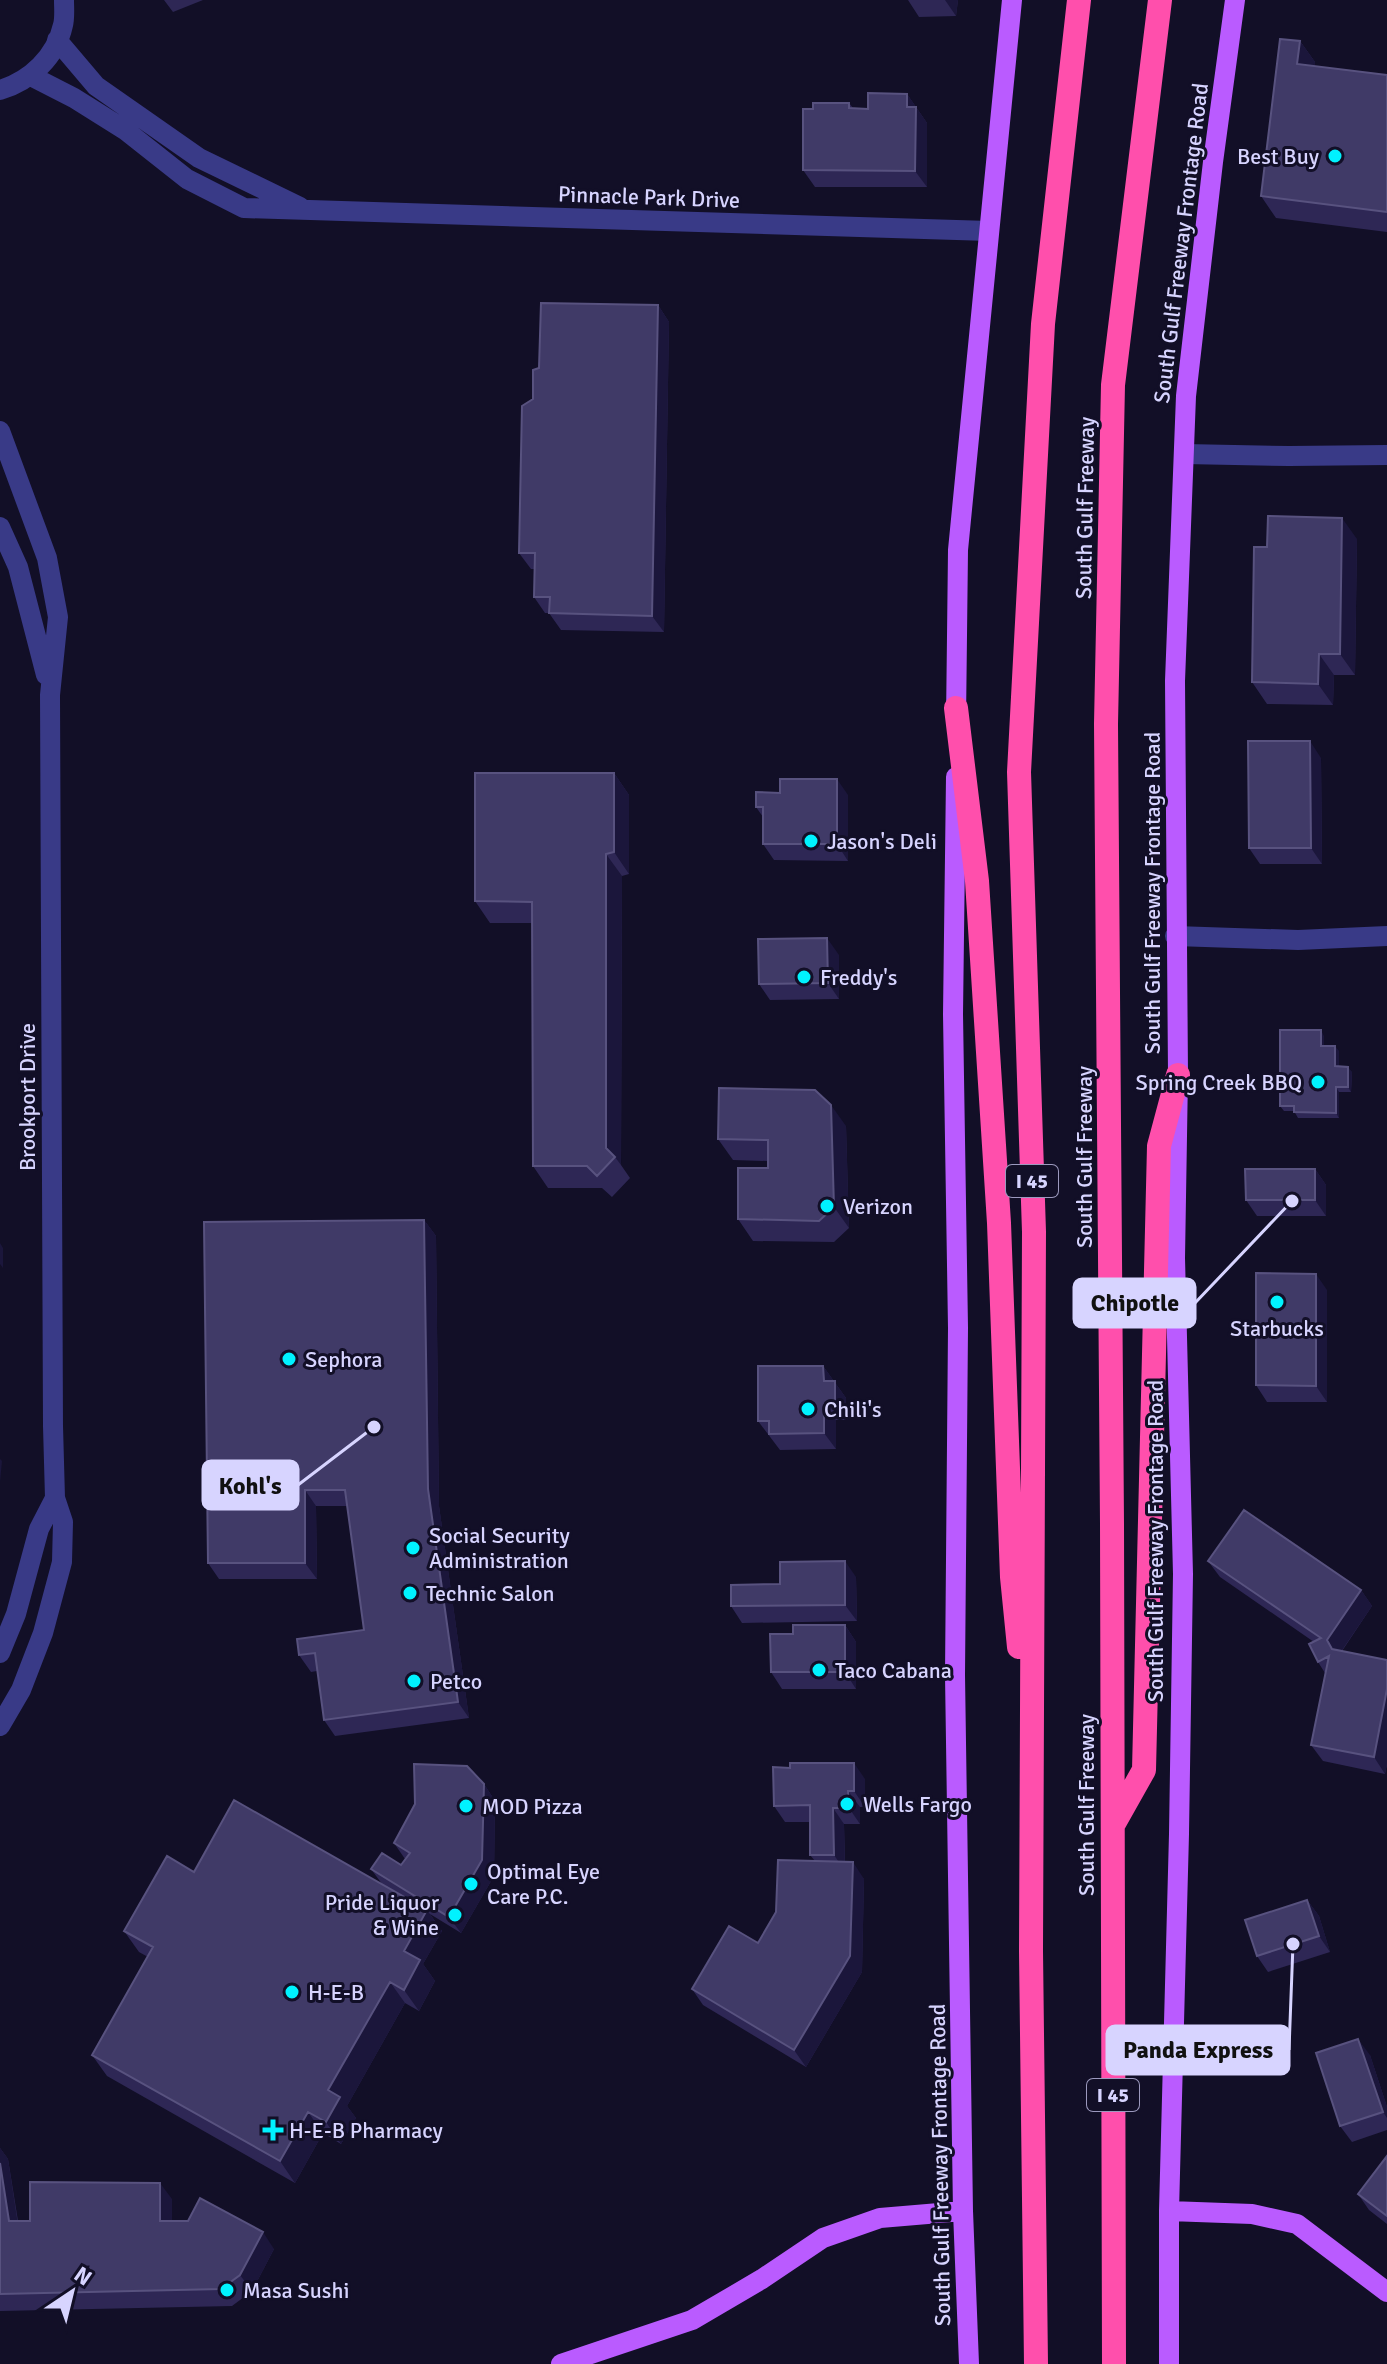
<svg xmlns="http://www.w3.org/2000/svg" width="1387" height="2364" font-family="Signika,sans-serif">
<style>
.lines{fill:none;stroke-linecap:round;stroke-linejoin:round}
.minor{stroke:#393a87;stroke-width:20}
.major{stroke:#ba5bff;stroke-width:20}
.highway{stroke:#ff4fac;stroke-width:24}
.wall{fill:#2e2755}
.shaded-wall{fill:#1b163b}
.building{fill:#403a67;stroke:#58527f;stroke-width:2}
.poi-dot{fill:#00f2ff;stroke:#120f27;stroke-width:3}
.labels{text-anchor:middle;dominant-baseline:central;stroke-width:6;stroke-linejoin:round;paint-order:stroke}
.shield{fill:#120f27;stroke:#9c99be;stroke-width:2}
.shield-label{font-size:20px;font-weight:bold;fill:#d7d4ff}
.poi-label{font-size:22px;fill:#d7d4ff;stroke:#120f27;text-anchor:start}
.street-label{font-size:22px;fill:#d7d4ff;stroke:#120f27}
.leader{fill:none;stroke:#d7d4ff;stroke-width:3}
.callout-dot{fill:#d7d4ff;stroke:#120f27;stroke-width:3}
.callout{fill:#d7d4ff;stroke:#d7d4ff;stroke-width:3}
.callout-label{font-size:24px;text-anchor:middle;font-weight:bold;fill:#111}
</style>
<rect width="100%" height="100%" fill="#120f27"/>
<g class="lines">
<!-- minor -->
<path class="minor" d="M57,40L96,86L199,158L300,207
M31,76L74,98L125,130L187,179L244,208L989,231
M0,90C30,81 56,57 63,25C65,18 64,8 64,0
M0,431L47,558L58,617L50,695L53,1426L55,1498L63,1522L62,1562L43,1633L21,1690L0,1726
M1184,454L1289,456L1387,455
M0,527L18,567L46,675
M1175,936L1298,940L1387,936
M0,1653L16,1614L39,1529L55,1498"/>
<!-- major -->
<path class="major" d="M956,721L958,550L1012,0
M956,777L953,1014L958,1328L955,1675L963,2211L969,2364
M1169,2211L1252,2214L1297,2224L1387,2292
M561,2364L692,2320L762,2279L823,2238L880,2218L963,2211
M1169,2364V2211L1179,1834L1183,1574L1175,1258L1178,1075L1175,681L1186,396L1213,162L1235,0"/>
<!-- highway -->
<path class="highway" d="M956,708L977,881L999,1223L1012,1577L1019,1647
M1113,1825L1144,1770L1159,1146L1178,1075
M1036,2364L1031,1951L1034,1232L1019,772L1043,324L1079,0
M1114,2364L1112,1524L1106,724L1113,385L1160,0"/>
</g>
<!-- wall -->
<path class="wall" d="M164,0H203L173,12Z
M908,0H958L956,16L919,17Z
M1300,41L1315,62L1314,66L1387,75V232L1276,218L1261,196Z
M907,94L927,123V187H815L803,170L813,109L849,103L853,108L868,109Z
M658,305L669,322L664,632L561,630L549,613H545L534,597V569H531L519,553L533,399L539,368Z
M1357,539L1355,675H1334L1333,705L1267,704L1252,682L1267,547Z
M1321,758L1322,864H1260L1249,848Z
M614,773L629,795V874L622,876L621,1165L630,1178L612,1197L602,1188H548L533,1166L532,923H490L475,901Z
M848,795V861L774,860L763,844V817L756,807Z
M839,955V999L770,1000L759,984Z
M1324,1036V1046L1339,1051V1067L1352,1072L1351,1092H1339V1118H1298L1294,1111H1284L1280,1106Z
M846,1126L849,1228L834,1242L753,1241L738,1219L768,1168V1161L733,1160L718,1139Z
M1315,1169L1326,1185V1216H1257L1246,1200Z
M424,1220L436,1236L439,1506L469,1718L335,1736L324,1720L317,1671L311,1672L299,1655L364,1630L348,1506H316L317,1579H219L208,1563Z
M1327,1290V1402H1267L1256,1385Z
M823,1366L846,1398V1420H836V1449L780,1450L758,1421Z
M1208,1561L1361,1590L1372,1606L1342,1651L1387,1660V1764L1385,1774L1323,1761L1311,1745L1325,1673L1318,1662L1314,1642L1220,1577Z
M856,1577L857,1621L742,1623L731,1606L780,1584Z
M845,1625L856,1642V1689H782L771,1672L793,1634Z
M865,1779V1807H860V1824H844L845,1862L864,1879L862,1972L806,2067L703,2005L692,1989L758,1943L815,1861L810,1855V1822H785L774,1806Z
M484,1784L495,1801L494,1876L461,1933L430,1914L442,1931L423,1964L435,1981L419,2011L405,2003L347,2106L356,2118L341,2144L323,2133L295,2183L107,2076L92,2055L148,1957L139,1952L124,1931L194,1872L382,1884L371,1869L401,1865L405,1859L394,1843Z
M1307,1900L1319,1916L1330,1952L1268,1972L1257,1956Z
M1370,2055L1387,2107V2130L1352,2142L1340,2126Z
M0,2148L8,2159L18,2221H30L172,2199V2221L274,2249L252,2291L232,2306L0,2311Z
M1387,2156V2224L1369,2210L1358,2194Z"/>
<!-- shaded-wall -->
<path class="shaded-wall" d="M945,0H958L956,16Z
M1300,41L1315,62L1312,85L1297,64Z
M907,94L927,123V187L915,171L907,107Z
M658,305L669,322L664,632L652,616Z
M1342,518L1357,539L1355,675L1340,654Z
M1319,654L1334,675L1333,705L1318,684Z
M1310,741L1321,758L1322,864L1311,848Z
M614,773L629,795V874L614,852Z
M837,779L848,795V861L837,844Z
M606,854L622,876L621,1165L615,1157L606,1148Z
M827,938L839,955V999L828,983Z
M1321,1030L1324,1036V1051L1321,1046Z
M1335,1046L1339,1051V1072L1335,1066Z
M1348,1067L1352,1072L1351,1092L1348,1087Z
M1336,1087L1339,1092V1118L1336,1113Z
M831,1105L846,1126L849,1228L834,1207Z
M1315,1169L1326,1185V1216L1315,1200Z
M424,1220L436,1236L439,1506L469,1718L458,1702L428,1489Z
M0,1243L3,1248V1268L0,1264Z
M1316,1274L1327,1290V1402L1316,1386Z
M823,1366L846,1398V1420L835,1404L824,1381Z
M824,1404L836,1420V1449L824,1433Z
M0,1459L2,1461L0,1482Z
M305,1490L316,1506L317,1579L305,1563Z
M845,1561L856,1577L857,1621L845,1605Z
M1361,1590L1372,1606L1338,1656L1332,1649L1327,1640Z
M845,1625L856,1642V1689L845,1672Z
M1387,1689V1764L1385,1774L1374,1757Z
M854,1763L865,1779V1807L854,1791Z
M484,1784L495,1801L494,1876L461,1933L449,1917Z
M848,1791L860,1807V1824L849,1808Z
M833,1808L844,1824L845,1871L834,1855Z
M853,1862L864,1879L862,1972L806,2067L794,2050Z
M1307,1900L1319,1916L1330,1952L1319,1936Z
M427,1910L442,1931L423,1964L435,1981L419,2011L404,1990V1951Z
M390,1982L405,2003L347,2106L356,2118L341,2144L326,2122L328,2090Z
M1358,2039L1370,2055L1387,2107V2118L1383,2112Z
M308,2112L323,2133L295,2183L280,2161Z
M0,2148L8,2159L20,2238L9,2221L0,2163Z
M160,2183L172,2199V2237L160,2221Z
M263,2232L274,2249L252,2291L240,2275Z"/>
<!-- building -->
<path class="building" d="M1280,39L1300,41L1297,64L1387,75V212L1261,196Z
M868,93L907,94V107H916L915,171L803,170V109H813V103H849V108L868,109Z
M541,303L658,305L652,616L549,613L550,597H534L535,553H519L522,406L533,399V370L539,368Z
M1268,516L1342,518L1340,654H1319L1318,684L1252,682L1254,547H1267Z
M1248,741H1310L1311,848H1249Z
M475,773H614V852L606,854V1148L615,1157L597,1176L587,1166H533L532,902L475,901Z
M780,779H837V844H763V807H756V792L780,793Z
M827,938L828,983L759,984L758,939Z
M1280,1030H1321V1046H1335V1066L1348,1067V1087H1336V1113L1294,1112V1106H1280Z
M719,1088L815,1090L831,1105L834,1207L819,1221L738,1219V1168H768V1140L718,1139Z
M1245,1169H1315V1200H1246Z
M424,1220L428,1489L458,1702L324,1720L315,1653L299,1655L297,1639L364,1630L345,1490H305V1563H208L204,1222Z
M1256,1273L1316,1274V1386L1256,1385Z
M758,1366H823L824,1381H835V1404H824V1433L769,1434V1421H758Z
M1244,1510L1361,1590L1327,1640L1332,1649L1387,1660V1689L1374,1757L1311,1745L1329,1656L1318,1662L1309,1644L1321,1638L1208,1561Z
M845,1561V1605L731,1606V1585L780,1584V1562Z
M793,1625H845V1672H771L770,1634H793Z
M790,1763H854V1791H848L849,1808H833L834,1855H810V1805L774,1806L773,1767L790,1768Z
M414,1764L467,1766L484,1784L482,1860L449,1917L371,1869L382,1853L401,1865L410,1853L394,1843L415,1804Z
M234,1800L427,1910L404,1951L420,1960L404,1990L390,1982L328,2090L340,2097L326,2122L308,2112L280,2161L92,2055L153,1947L124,1931L167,1856L194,1872Z
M778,1860L853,1862L850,1956L794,2050L692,1989L729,1926L758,1943L776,1912Z
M1307,1900L1319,1936L1257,1956L1245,1920Z
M1358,2039L1383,2112L1340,2126L1316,2053Z
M1387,2156V2216L1358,2194Z
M0,2163L9,2221H30V2182L160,2183V2221H188L200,2198L263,2232L240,2275L221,2289L0,2294Z"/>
<!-- markers -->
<g class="poi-dot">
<circle cx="1335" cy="156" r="8"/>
<circle cx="811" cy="841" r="8"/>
<circle cx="804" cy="977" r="8"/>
<circle cx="1318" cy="1082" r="8"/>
<circle cx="827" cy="1206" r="8"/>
<circle cx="1277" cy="1302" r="8"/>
<circle cx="289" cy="1359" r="8"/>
<circle cx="808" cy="1409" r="8"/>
<circle cx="413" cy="1548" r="8"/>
<circle cx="410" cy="1593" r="8"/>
<circle cx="819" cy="1670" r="8"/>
<circle cx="414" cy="1681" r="8"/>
<circle cx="847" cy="1804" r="8"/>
<circle cx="466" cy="1806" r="8"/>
<circle cx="471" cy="1884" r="8"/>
<circle cx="455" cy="1915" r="8"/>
<circle cx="292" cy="1992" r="8"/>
<path d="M269 2118h8v8h8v8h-8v8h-8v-8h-8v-8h8z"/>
<circle cx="227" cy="2290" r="8"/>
</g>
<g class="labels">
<!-- shield labels -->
<g class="shield">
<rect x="1006" y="1165" width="52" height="32" rx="6"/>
<rect x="1087" y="2079" width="52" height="32" rx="6"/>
</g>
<g class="shield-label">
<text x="1032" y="1181">I 45</text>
<text x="1113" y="2095">I 45</text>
</g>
<!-- poi labels -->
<g class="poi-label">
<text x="1319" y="156" text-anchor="end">Best Buy</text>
<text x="827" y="841">Jason's Deli</text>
<text x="820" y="977">Freddy's</text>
<text x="1302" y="1082" text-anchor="end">Spring Creek BBQ</text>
<text x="843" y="1206">Verizon</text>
<text x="1277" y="1328" text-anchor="middle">Starbucks</text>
<text x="305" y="1359">Sephora</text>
<text x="824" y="1409">Chili's</text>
<text x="429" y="1535">Social Security<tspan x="429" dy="25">Administration</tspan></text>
<text x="426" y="1593">Technic Salon</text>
<text x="835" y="1670">Taco Cabana</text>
<text x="430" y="1681">Petco</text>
<text x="863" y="1804">Wells Fargo</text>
<text x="482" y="1806">MOD Pizza</text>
<text x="487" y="1871">Optimal Eye<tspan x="487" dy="25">Care P.C.</tspan></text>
<text x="439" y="1902" text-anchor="end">Pride Liquor<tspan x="439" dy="25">&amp; Wine</tspan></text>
<text x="308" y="1992">H-E-B</text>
<text x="289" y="2130">H-E-B Pharmacy</text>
<text x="243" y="2290">Masa Sushi</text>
</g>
<!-- street labels -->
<g class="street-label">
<text transform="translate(649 197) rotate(2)">Pinnacle Park Drive</text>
<text transform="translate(1181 243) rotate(-83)">South Gulf Freeway Frontage Road</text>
<text transform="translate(1085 508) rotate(-89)">South Gulf Freeway</text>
<text transform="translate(1152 893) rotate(-90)">South Gulf Freeway Frontage Road</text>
<text transform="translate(27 1097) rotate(-90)">Brookport Drive</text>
<text transform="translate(1084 1157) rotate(-90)">South Gulf Freeway</text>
<text transform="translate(1155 1541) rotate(-90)">South Gulf Freeway Frontage Road</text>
<text transform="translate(1086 1805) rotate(-90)">South Gulf Freeway</text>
<text transform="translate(940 2165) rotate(-91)">South Gulf Freeway Frontage Road</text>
</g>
</g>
<!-- callouts -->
<path class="leader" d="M1292 1201L1195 1303M374 1427L298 1485M1293 1944L1289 2050"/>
<g class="callout-dot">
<circle cx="1292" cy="1201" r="8"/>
<circle cx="374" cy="1427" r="8"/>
<circle cx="1293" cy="1944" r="8"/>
</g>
<g class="callout">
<rect x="1074" y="1279" width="121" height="48" rx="8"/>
<rect x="203" y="1461" width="95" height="48" rx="8"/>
<rect x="1107" y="2026" width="182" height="48" rx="8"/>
</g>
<g class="callout-label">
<text x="1135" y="1311">Chipotle</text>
<text x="250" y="1494">Kohl's</text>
<text x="1198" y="2058">Panda Express</text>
</g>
<!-- north arrow -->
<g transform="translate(72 2292) rotate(35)" stroke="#120f27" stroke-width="6" paint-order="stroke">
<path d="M0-6L14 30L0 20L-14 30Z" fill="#d7d4ff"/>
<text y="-12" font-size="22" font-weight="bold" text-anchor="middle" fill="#d7d4ff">N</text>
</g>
</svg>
